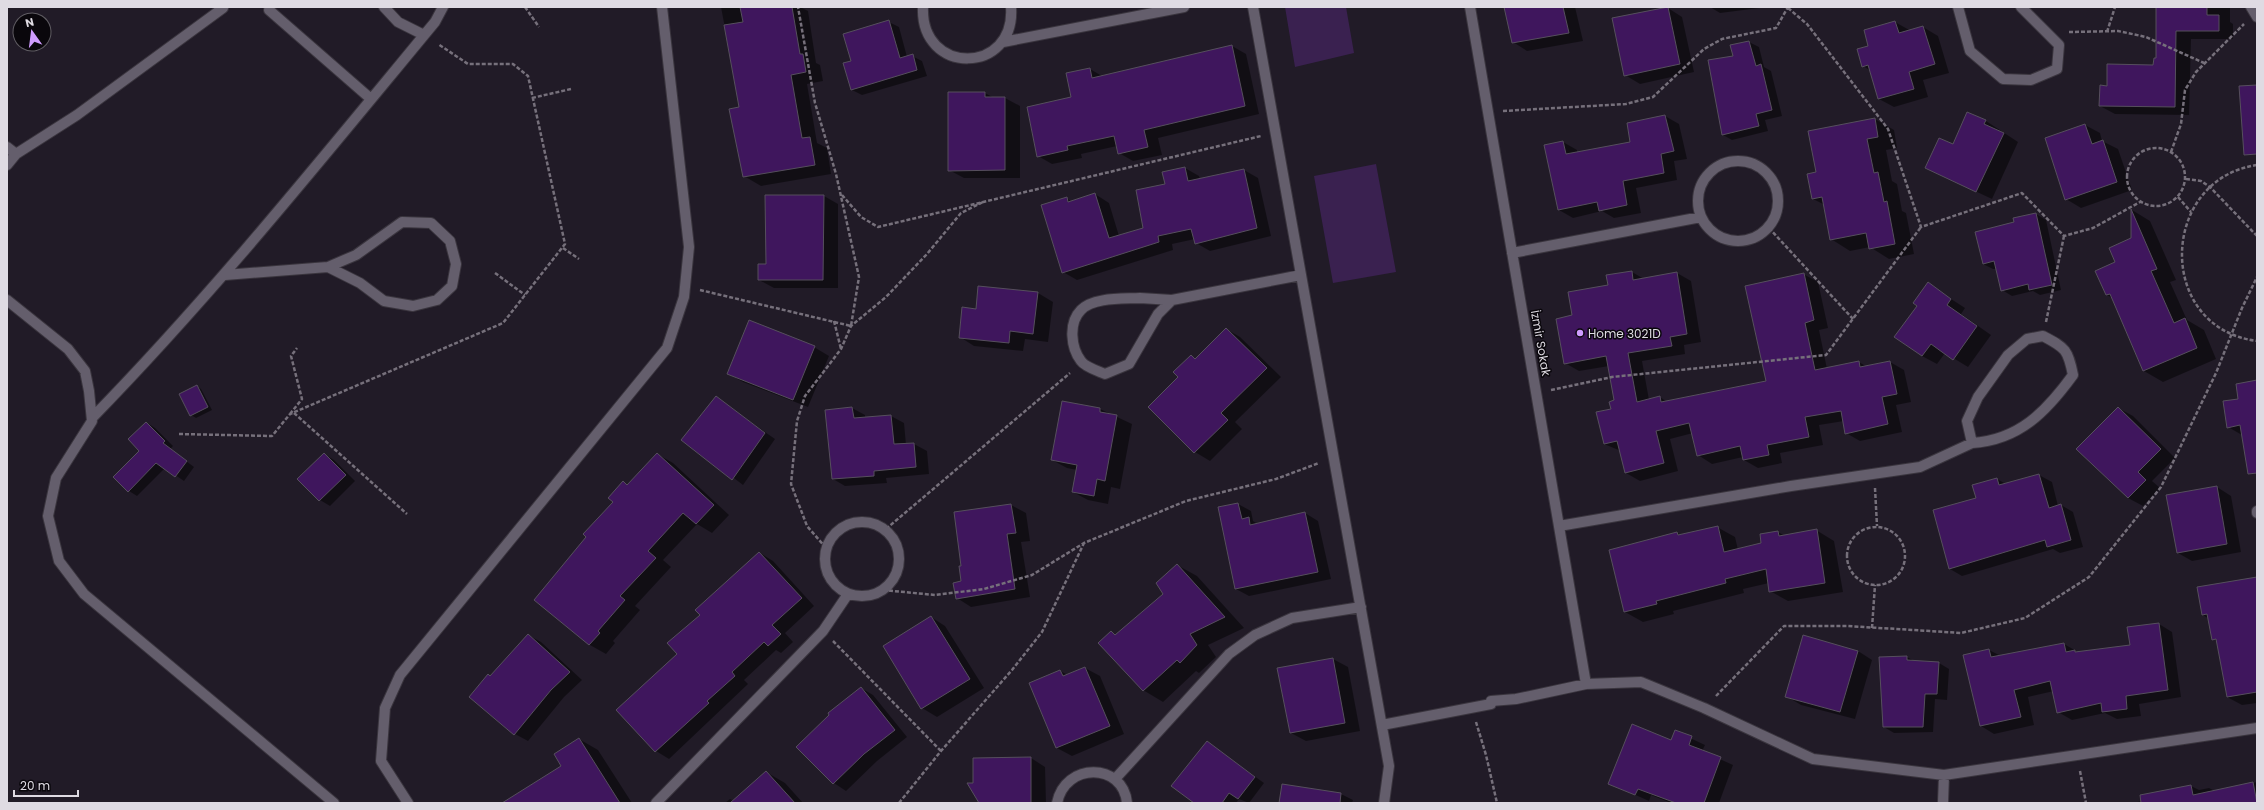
<svg xmlns="http://www.w3.org/2000/svg" width="2264" height="810" font-family="Poppins,sans-serif">
<style>
.green{fill:#3a2150}
.shadow{fill:#0007}
.building{fill:#3f165d;stroke:#564f5d}
.lines{fill:none;stroke-linecap:round;stroke-linejoin:round}
.minor-casing{stroke:#3a353e;stroke-width:12}
.path{stroke:#76707b;stroke-width:2.5;stroke-dasharray:4 2;stroke-linecap:butt}
.minor{stroke:#645e6c;stroke-width:10}
.poi-dot{fill:#d09dff;stroke:#0a070c;stroke-width:1.5}
.labels{text-anchor:middle;dominant-baseline:central;stroke-width:3;stroke-linejoin:round;paint-order:stroke}
.poi-label{font-size:12px;fill:#dfdbe3;stroke:#0a070c;text-anchor:start}
.street-label{font-size:12px;fill:#dfdbe3;stroke:#0a070c}
</style>
<rect width="100%" height="100%" fill="#211b27"/>
<!-- green -->
<path class="green" d="M1285,7H1346L1354,53L1295,67Z
M1376,164L1396,272L1333,283L1314,176Z"/>
<!-- shadow -->
<path class="shadow" d="M721,7H800L808,11L816,63L820,65L823,81L807,84L817,143L827,148L831,174L761,186L744,176L740,108Z
M1505,7H1575L1583,41L1527,51L1513,42Z
M1710,7H1767L1720,13Z
M2157,7H2230V22L2233,24V39H2191L2189,115L2115,114L2100,106L2108,87L2154,66L2157,59Z
M1668,8L1682,17L1694,72L1640,84L1625,75Z
M889,22L899,27L907,57L912,56L922,61L927,76L862,95L852,90V62Z
M1895,22L1911,31L1923,27L1938,36L1949,73L1923,80L1928,97L1894,107L1879,99L1871,71L1863,66L1870,46Z
M1749,42L1759,47L1764,67L1771,71L1782,116L1765,120L1768,131L1732,140L1723,135L1734,57L1732,46Z
M1232,46L1246,54L1259,114L1158,138L1162,155L1133,161L1119,153L1117,146L1081,154L1082,158L1052,164L1038,156L1090,69L1102,76Z
M949,93H985L994,98H1005L1020,106V178H964L949,170Z
M1968,113L1986,121L2018,142L1992,199L1926,168L1953,145Z
M1665,116L1679,124L1687,159L1674,161L1677,180L1636,188L1641,213L1614,218L1602,211L1573,218L1559,210L1563,142L1577,150V153L1631,143L1628,124Z
M1875,119L1894,130L1897,148L1886,150L1892,181L1897,184L1902,211L1906,213L1914,254L1889,259L1870,247L1850,251L1831,239L1825,205L1813,199L1818,173Z
M2085,125L2100,133L2102,141L2118,149L2132,190L2081,208L2066,199Z
M1185,168L1199,176L1200,180L1244,170L1258,178L1271,236L1210,251L1196,243L1195,239L1172,244L1173,250L1077,280L1063,272L1066,198L1072,202L1095,194L1109,203L1119,236L1144,228L1166,185Z
M824,196L838,204V288H774L759,280L767,265Z
M2132,210L2150,221L2176,280L2170,282L2187,320L2204,330L2216,359L2163,382L2144,371L2112,298L2107,295L2116,263L2132,239Z
M2036,214L2046,220L2061,290L2040,295L2033,291L2012,296L2002,290L1997,269H1993L1983,264L2016,223Z
M1632,272L1644,279L1677,273L1691,281L1701,342L1684,345L1685,354L1642,361L1649,400L1660,397L1667,402L1767,382L1803,274L1818,282L1828,328L1819,330L1827,369L1859,362L1867,367L1890,362L1904,370L1911,402L1896,405L1902,432L1860,441L1846,433L1844,421L1819,425L1823,445L1780,453L1782,463L1758,468L1744,460L1743,457L1712,464L1698,455L1693,433L1670,439L1678,471L1640,481L1626,473L1621,451L1604,444L1616,401L1609,366L1579,371L1565,363L1573,316L1609,285Z
M1928,284L1965,308L1961,314L1991,335L1968,367L1945,353L1937,364L1922,356Z
M979,287L1038,293L1053,302L1048,342L1025,339L1023,351L974,346L960,337L977,310Z
M1226,329L1240,337L1281,377L1235,422L1242,429L1210,461L1195,452L1149,407L1180,377L1191,356L1196,359Z
M814,347L829,356L808,407L743,382L729,374Z
M2257,381V460L2242,435L2228,427L2239,400Z
M197,386L201,389L212,410L196,418L191,415Z
M716,398L775,439L743,485L683,439Z
M852,408L865,415V418L891,416L904,423L906,445L914,444L927,451L929,474L886,478L887,483L845,486L833,479L826,411Z
M2118,408L2133,416L2175,458L2152,481L2160,488L2143,506L2128,498Z
M1100,409L1132,424L1120,489L1111,487L1108,504L1088,500L1073,492L1077,470L1067,468L1052,460Z
M147,423L155,428L173,446L170,449L194,467L184,481L165,468L137,496L129,491Z
M324,454L334,460L355,481L330,506L320,500L299,479Z
M657,454L673,463L729,515L712,533L697,524L663,560L671,567L635,606L640,610L613,641L615,643L606,654L590,645L535,600L588,537L614,502L624,483L628,485Z
M2039,475L2052,482L2058,506L2061,505L2073,512L2083,547L2060,553L2053,549L1962,576L1950,569L1997,479L2006,484Z
M2217,487L2231,496L2241,552L2192,561L2178,553Z
M1238,504L1251,511L1253,521L1258,524L1305,513L1318,521L1331,579L1249,596L1236,589L1219,508Z
M1011,505L1026,513L1030,541L1021,542L1030,597L971,607L957,598L962,582L963,566L955,513Z
M1717,527L1735,537L1738,550L1762,544L1778,532L1785,536L1816,530L1834,541L1843,592L1788,601L1770,591L1769,583L1743,589L1744,593L1673,611L1674,614L1643,622L1625,612L1610,551L1677,533L1682,535Z
M760,553L773,561L814,606L785,633L793,642L781,653L776,650L744,680L748,684L669,759L656,751L678,654L702,615Z
M1177,565L1197,576L1244,628L1208,645L1216,657L1199,673L1196,671L1163,702L1143,690L1111,632L1116,635L1164,594Z
M2257,578V703L2242,705L2227,697L2218,642L2213,639L2209,619L2203,615Z
M931,617L945,626L984,688L937,717L922,708Z
M2159,624L2172,632L2181,697L2139,704L2141,716L2117,719L2105,713L2072,720L2058,712L2054,691L2028,697L2034,725L1994,734L1981,726L1964,656L1989,650L2001,656L2064,644L2078,652L2131,646Z
M528,635L541,642L582,680L564,697L528,741L515,734L491,677Z
M1858,651L1872,660L1855,719L1801,705L1786,696Z
M1907,657L1916,662L1939,663L1949,669L1947,700L1935,699L1933,732L1894,733L1884,727Z
M1333,659L1348,667L1360,731L1306,741L1291,733Z
M1085,668L1100,676L1124,734L1072,756L1057,748L1030,684L1060,671L1068,675Z
M861,688L873,695L907,737L877,761L846,791L834,783L798,747Z
M1675,731L1705,745L1702,751L1733,765L1719,803H1671L1651,795L1649,801L1609,783L1672,741Z
M579,739L598,750L632,803H504L562,766Z
M1207,742L1264,783L1249,803L1239,799L1236,803H1195Z
M1031,758L1045,767L1046,803H980L974,784Z
M766,772L785,783L803,803H725L730,799L734,801Z
M2257,782V803H2133L2170,795L2169,790L2191,786L2199,790L2209,788L2215,791Z
M1283,785L1343,795L1353,800L1352,803H1280Z"/>
<!-- building -->
<path class="building" d="M740,7H792L800,54H803L806,72L791,75L802,138L810,137L815,165L743,177L729,109L739,107L724,25L743,22Z
M1504,7H1563L1569,33L1512,43Z
M1668,7L1680,64L1624,76L1612,18Z
M2156,7H2207V15H2219V31H2176L2175,107L2099,106L2100,85L2107,86V64L2153,65L2154,58H2156Z
M889,20L900,58L913,54L917,70L851,90L843,63L851,61L843,34Z
M1895,21L1899,33L1923,26L1935,64L1909,72L1914,89L1878,99L1868,65L1862,67L1857,49L1868,46L1864,30Z
M1749,41L1756,66L1761,64L1772,110L1756,114L1759,126L1722,135L1708,60L1733,56L1730,45Z
M1232,45L1245,106L1144,130L1148,147L1118,154L1114,136L1067,146L1068,150L1037,157L1027,107L1071,97L1066,73L1090,68L1092,78Z
M2257,85V154L2244,155L2239,86Z
M948,92H985V97H1005V170L948,171Z
M1967,112L1986,120L1984,124L2004,133L1976,192L1925,168L1939,138L1953,144Z
M1665,115L1674,151L1661,154L1664,173L1623,181L1627,205L1599,211L1597,202L1558,210L1544,145L1563,141L1566,154L1630,142L1627,123Z
M1875,118L1878,137L1867,139L1874,173L1878,172L1884,202L1887,201L1895,244L1869,249L1866,233L1830,240L1822,197L1812,199L1807,174L1816,172L1808,131Z
M2085,124L2092,144L2103,140L2117,182L2065,200L2045,138Z
M1185,167L1188,181L1244,169L1257,228L1195,244L1191,229L1158,236L1159,242L1062,273L1041,205L1067,197L1068,202L1095,193L1109,238L1143,228L1136,190L1165,184L1162,172Z
M765,195H824L823,280H758V264H766Z
M2131,209L2157,269L2151,271L2174,323L2185,318L2197,348L2143,371L2110,294L2106,295L2095,271L2115,262L2109,248L2131,238Z
M2036,213L2052,285L2029,290L2028,284L2001,291L1994,261L1983,264L1975,232L2014,222L2013,218Z
M1632,271L1633,280L1677,272L1687,334L1670,337L1672,346L1628,353L1637,402L1660,396L1661,402L1766,381L1745,286L1804,273L1814,320L1805,323L1815,370L1859,361L1860,367L1890,361L1897,394L1882,397L1888,424L1845,434L1841,411L1805,417L1809,437L1767,445L1769,455L1743,460L1740,446L1697,456L1689,423L1656,431L1664,463L1625,473L1617,441L1604,444L1596,412L1611,409L1609,402L1614,400L1606,356L1564,364L1556,319L1572,315L1568,292L1608,285L1606,275Z
M1928,282L1951,299L1947,305L1977,326L1953,360L1931,344L1922,356L1894,337L1917,306L1913,303Z
M978,286L1038,292L1033,334L1010,331L1009,343L959,338L962,307L976,309Z
M749,320L815,346L793,400L727,374Z
M1226,328L1267,368L1221,413L1228,420L1194,453L1148,407L1178,377L1173,372L1191,355L1195,359Z
M2257,380V473L2248,474L2240,425L2227,428L2223,401L2238,399L2236,384Z
M197,385L208,407L190,416L179,394Z
M716,396L765,433L732,480L681,440Z
M1062,401L1100,408V412L1117,415L1105,481L1097,479L1094,496L1072,492L1077,465L1051,460Z
M852,407L854,418L891,415L894,444L914,443L916,467L874,471V476L832,479L825,410Z
M2118,407L2161,449L2138,472L2146,480L2128,498L2076,449Z
M146,422L165,441L163,443L187,461L175,477L156,463L128,492L113,477L139,451L128,439Z
M324,453L346,475L319,501L297,479Z
M657,453L714,505L696,524L683,513L648,551L656,558L620,596L625,600L598,631L600,633L589,645L534,600L586,537L583,534L613,502L608,498L623,481L627,485Z
M2039,474L2049,508L2061,504L2071,540L2047,547L2045,540L1949,569L1933,510L1976,498L1972,485L1997,478L1999,485Z
M2217,486L2227,544L2177,553L2166,495Z
M1238,503L1242,519L1249,517L1250,525L1305,512L1318,572L1235,589L1218,507Z
M1011,504L1016,533L1007,534L1015,589L956,599L953,583L961,581L959,566H961L954,512Z
M1718,526L1724,552L1761,543L1760,534L1778,531L1779,536L1817,529L1825,583L1769,592L1766,569L1725,579L1726,583L1656,601L1657,604L1624,612L1609,550L1677,532L1678,535Z
M759,552L802,598L772,625L781,634L768,646L764,642L732,672L735,676L707,701L709,703L655,752L616,710L677,654L667,643L700,615L695,610Z
M1177,564L1225,617L1190,634L1197,645L1180,663L1177,660L1143,691L1098,643L1111,631L1115,635L1163,594L1156,583Z
M2257,577V692L2227,697L2216,639L2212,640L2207,614L2202,615L2197,587Z
M931,616L970,679L921,709L883,646Z
M2159,623L2168,690L2126,696L2127,709L2102,712L2101,703L2057,713L2050,681L2014,690L2021,717L1980,726L1963,655L1989,649L1991,657L2064,643L2066,652L2075,650V652L2130,645L2127,627Z
M528,634L570,672L551,690L514,735L469,697L488,674L490,676Z
M1803,635L1858,651L1840,712L1785,697Z
M1907,656V660L1939,662L1937,694H1925L1923,727H1883L1879,657Z
M1333,658L1345,723L1290,733L1277,668Z
M1085,667L1110,726L1056,748L1029,683L1060,670L1063,676Z
M861,687L895,730L864,754L833,784L796,747L829,715L828,713Z
M1632,724L1671,740L1675,730L1692,736L1689,745L1721,757L1704,803H1676L1638,789L1635,795L1608,784Z
M579,738L620,803H502L561,766L554,754Z
M1207,741L1255,777L1238,799L1229,793L1222,803H1194L1171,786Z
M1031,757V803H979L967,783H973V758Z
M766,771L795,803H730Z
M2253,782L2257,803H2141L2140,795L2191,785L2193,795Z
M1282,784L1341,793L1340,803H1279Z"/>
<g class="lines">
<defs>
<path id="minor" d="M384,7L398,22L424,35
M923,7C920,76 1016,75 1011,7
M1253,7L1389,766L1384,803
M1470,7L1586,684
M1958,7L1970,51L2003,79L2031,80L2057,69L2059,45L2021,7
M2251,7L2257,17
M269,10L371,99
M1003,42L1184,7
M7,147L16,154
M1698 201a40 40 0 1 1 80 0a40 40 0 1 1-80 0Z
M7,165L16,154L77,115L223,8
M1512,253L1701,217
M225,275L328,267L360,283L384,301L413,306L437,300L452,286L456,264L450,241L431,223L402,222L356,255L328,267
M1140,298L1172,300L1158,314L1129,364L1105,374C1098,371 1085,367 1081,361C1071,348 1068,323 1081,310C1093,297 1123,299 1140,298Z
M7,300L68,349L85,371L89,391L92,421L56,478L48,516L59,561L84,594L334,803
M1172,300L1301,275
M2043,336C2066,348 2068,350 2073,375C2046,412 2019,440 1972,443L1967,421L1978,397L2008,355L2027,339Z
M92,418C214,293 324,156 435,22L443,7
M2257,511V513
M825 559a37 37 0 1 1 74 0a37 37 0 1 1-74 0Z
M1559,526L1791,486L1920,467L1972,443
M1382,725L1491,704V701L1516,699L1586,684L1641,682L1704,708L1813,759L1944,775L2257,728
M1115,779L1229,654L1255,635L1292,618L1361,607
M408,803L381,761L385,708L400,675L667,348L684,297L689,247L662,7
M656,803L823,631L848,594
M1057,803C1065,762 1123,762 1127,803
M1943,803L1944,775"/>
</defs>
<!-- minor casing -->
<use href="#minor" class="minor-casing"/>
<!-- path -->
<path class="path" d="M525,7L539,27
M1788,8L1807,24L1888,129L1921,227L2022,193L2064,236L2093,228L2140,202
M2069,32L2118,31L2146,37L2204,63
M2107,32L2115,7
M532,98L571,89
M1503,111L1626,104L1653,97L1704,49L1722,39L1776,28L1788,7
M2127 177a29 29 0 1 1 58 0a29 29 0 1 1-58 0Z
M2171,152L2181,124L2185,90L2196,72L2244,24
M2257,165C2159,179 2155,328 2257,341
M2186,179L2201,181L2210,187L2257,236
M842,195L861,217L878,227L1261,136
M2178,197L2191,212
M1769,228L1853,319
M563,248L579,259
M495,273L525,295
M700,290L851,326L859,277L836,174L815,103L798,7
M834,321L841,349
M2046,322L2064,236
M1551,390L1612,377L1826,355L1921,227
M294,413L407,514
M290,414L302,399L291,356L297,348
M179,434L272,436L290,414L503,323L565,244L528,76L513,64H468L438,44
M1875,488L1877,526
M1847 556a29 29 0 1 1 58 0a29 29 0 1 1-58 0Z
M886,529L1070,373
M826,548L807,526L791,484L797,421L805,396L841,349L851,326L886,297L927,254L961,213L983,202
M883,590L935,595L984,589L1032,575L1084,543L1186,501L1276,479L1319,463
M1872,628L1875,585
M833,641L941,751
M1716,696L1784,626H1848L1961,633L2025,618L2089,577L2161,487L2216,373L2242,308L2257,277
M1476,722L1486,755L1497,803
M2080,771L2086,803
M899,803L941,751L1012,670L1042,632L1084,543"/>
<!-- minor -->
<use href="#minor" class="minor"/>
</g>
<!-- markers -->
<circle class="poi-dot" cx="1580" cy="333" r="4"/>
<g class="labels">
<!-- poi labels -->
<g class="poi-label">
<text x="1588" y="333">Home 3021D</text>
</g>
<!-- street labels -->
<g class="street-label">
<text transform="translate(1541 343) rotate(80)">İzmir Sokak</text>
</g>
</g>
<!-- border -->
<rect width="2264" height="810" fill="none" stroke="#dfdbe3" stroke-width="16"/>
<!-- north arrow -->
<g transform="translate(32 32) rotate(346)"><circle r="19" fill="#0a070c" stroke="#5f5c62"/>
<path d="M0-3L7 15L0 10L-7 15Z" fill="#d09dff"/>
<text y="-6" font-size="11" font-weight="bold" text-anchor="middle" fill="#dfdbe3">N</text>
</g>
<!-- scale -->
<path d="M14 790v6h64v-6" fill="none" stroke="#dfdbe3" stroke-width="2"/>
<text x="20" y="790" font-size="12" fill="#dfdbe3" stroke="#0a070c" stroke-width="3" paint-order="stroke">20 m</text>
</svg>
